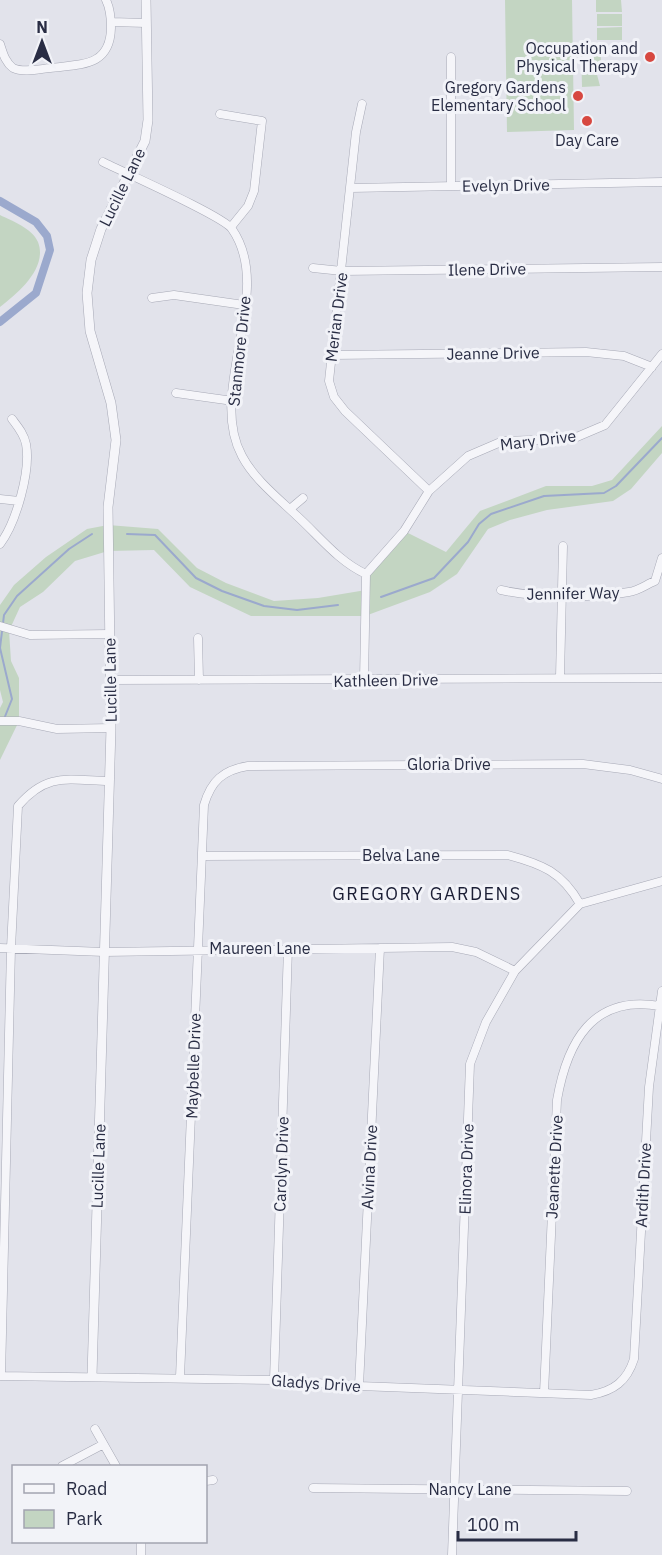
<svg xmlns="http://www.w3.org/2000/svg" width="662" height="1555" font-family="'IBM Plex Sans',sans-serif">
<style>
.green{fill:#c3d5c2}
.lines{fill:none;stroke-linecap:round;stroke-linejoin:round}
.stream{stroke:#9ba9cd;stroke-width:2}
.canal{stroke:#9ba9cd;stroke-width:8}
.minor-casing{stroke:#a7a9b6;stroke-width:9}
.tertiary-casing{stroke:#a7a9b6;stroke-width:10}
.minor{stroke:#f5f5f9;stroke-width:8}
.tertiary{stroke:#f5f5f9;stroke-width:9}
.poi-dot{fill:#d74840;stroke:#f2f3f8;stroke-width:2}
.labels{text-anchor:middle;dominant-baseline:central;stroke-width:6;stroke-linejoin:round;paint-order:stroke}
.poi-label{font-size:16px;fill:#292d44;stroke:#f2f3f8;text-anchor:end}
.street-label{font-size:16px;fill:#292d44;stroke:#f2f3f8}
.neighbourhood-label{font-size:18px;letter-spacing:1.5px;fill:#1b1e35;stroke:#f2f3f8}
</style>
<rect width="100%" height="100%" fill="#e2e3eb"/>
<!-- green -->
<path class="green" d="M505,0H572L574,130L507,132Z
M596,0H621L622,12H596Z
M597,14H622V26H597Z
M622,27V40H597V28Z
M600,45L601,61L594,63L600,86L582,87L581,46Z
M0,215C12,221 32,228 38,242C48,268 18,293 0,307Z
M662,426V453L631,489L613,501L547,510L510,520L488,529L457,574L430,592L365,616H251L190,587L154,550L108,551L75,561L43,592L20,607L9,631L11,661L19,678V721L0,760V708L3,702L0,690V605L14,585L46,557L87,529L108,525L158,529L197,568L226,583L274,601L318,598L366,590V574L404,531L446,552L480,511L546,486H592L612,480Z"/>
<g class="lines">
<!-- stream -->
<path class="stream" d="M127,534L155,535L196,578L222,591L264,606L297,610L338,605
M381,597L434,578L468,542L479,524L491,514L544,496L604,493L616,486L662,438
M4,719L12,699L0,648L4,615L17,596L69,549L92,534"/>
<!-- canal -->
<path class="canal" d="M0,201L36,222L47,236L50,250L36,293L0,322"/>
<defs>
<path id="minor" d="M111,22L146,23
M0,44C3,53 5,62 13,68C23,73 40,69 50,68C81,64 110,67 111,28C111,18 110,8 106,0
M451,57V186
M362,104L356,132L329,381L334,397L345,411L429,491
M220,114L262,121L254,191L248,206L231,227
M103,162C125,173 223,216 232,229C276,292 206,390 242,456C254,479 279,499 297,516C319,536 339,562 366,574
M351,188L662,182
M313,268L342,271L662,267
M152,298L174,295L244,305
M332,355L586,352L624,356L652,367
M176,393L233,401
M0,499L19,501
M290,509L303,498
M0,544C16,523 31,471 26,444C24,434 18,427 12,419
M501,590C536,598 594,598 629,592C638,591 647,584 655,581L662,558
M0,626L30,635L109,634
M198,638L199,680
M560,677L563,546
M110,680L662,678
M364,680L366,574L404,531L429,491L468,456L503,441L572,439L605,425L662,354
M0,721H19L57,729L111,728
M203,856L508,855C542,864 562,872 580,904
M0,948L104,952L452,947L476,952L515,971
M0,1376L274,1380L359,1386L591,1395C614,1391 627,1381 634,1359L649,1087L662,991
M1,1376L11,948L18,806C47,772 68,780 109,781
M180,1377L204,805C211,781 223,770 248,766L583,764L630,770L662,779
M274,1380L288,948
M359,1386L380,948
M544,1393L557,1100C567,1043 592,994 660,1006
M95,1429L116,1466
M62,1466L102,1445
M206,1481L213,1480
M313,1488L627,1491
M141,1555V1542
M452,1555L470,1064L486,1022L515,971L580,904L662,881"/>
<path id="tertiary" d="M92,1376L111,728L108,507L116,440L111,403L90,331L87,293L91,260L101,229L145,141L148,120L146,0"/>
</defs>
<!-- minor casing -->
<use href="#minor" class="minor-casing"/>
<!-- tertiary casing -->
<use href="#tertiary" class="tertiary-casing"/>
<!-- minor -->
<use href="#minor" class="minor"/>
<!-- tertiary -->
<use href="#tertiary" class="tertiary"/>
</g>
<!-- markers -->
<g class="poi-dot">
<circle cx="650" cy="57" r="6"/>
<circle cx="578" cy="96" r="6"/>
<circle cx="587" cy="121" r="6"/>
</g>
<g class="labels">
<!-- poi labels -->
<g class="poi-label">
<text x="638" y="48">Occupation and<tspan x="638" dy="18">Physical Therapy</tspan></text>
<text x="566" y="87">Gregory Gardens<tspan x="566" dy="18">Elementary School</tspan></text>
<text x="587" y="140" text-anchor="middle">Day Care</text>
</g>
<!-- street labels -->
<g class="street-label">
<text transform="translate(506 185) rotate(-1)">Evelyn Drive</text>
<text transform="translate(122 187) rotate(-64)">Lucille Lane</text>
<text transform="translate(487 269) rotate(-1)">Ilene Drive</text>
<text transform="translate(336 317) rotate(-83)">Merian Drive</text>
<text transform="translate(239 351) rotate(-84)">Stanmore Drive</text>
<text transform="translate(493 353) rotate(-1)">Jeanne Drive</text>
<text transform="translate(538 440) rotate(-7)">Mary Drive</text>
<text transform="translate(573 593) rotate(-1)">Jennifer Way</text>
<text transform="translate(110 680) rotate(-91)">Lucille Lane</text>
<text transform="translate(386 680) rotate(-1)">Kathleen Drive</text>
<text x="449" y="764">Gloria Drive</text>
<text x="401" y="855">Belva Lane</text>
<text x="260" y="948">Maureen Lane</text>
<text transform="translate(193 1066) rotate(-88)">Maybelle Drive</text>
<text transform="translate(281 1164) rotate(-88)">Carolyn Drive</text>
<text transform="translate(98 1166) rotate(-88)">Lucille Lane</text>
<text transform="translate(369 1167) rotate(-87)">Alvina Drive</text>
<text transform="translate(554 1167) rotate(-87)">Jeanette Drive</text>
<text transform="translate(466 1169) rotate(-88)">Elinora Drive</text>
<text transform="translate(643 1185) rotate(-87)">Ardith Drive</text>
<text transform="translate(316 1383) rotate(4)">Gladys Drive</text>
<text x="470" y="1489">Nancy Lane</text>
</g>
<!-- neighbourhood labels -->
<g class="neighbourhood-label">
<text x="427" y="893">GREGORY GARDENS</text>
</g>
</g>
<!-- legend -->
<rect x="12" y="1465" width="195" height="78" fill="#f2f3f8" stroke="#a2a4b0" stroke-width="1.5"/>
<rect x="24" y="1484" width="30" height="9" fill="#f5f5f9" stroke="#a2a4b0" stroke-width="1.5"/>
<text x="66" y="1495" font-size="18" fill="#292d44">Road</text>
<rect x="24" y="1510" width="30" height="18" fill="#c3d5c2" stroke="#a2a4b0" stroke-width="1.5"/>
<text x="66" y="1525" font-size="18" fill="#292d44">Park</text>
<!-- north arrow -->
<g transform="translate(42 42)" stroke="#f2f3f8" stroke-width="4.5" paint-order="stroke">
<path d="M0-4.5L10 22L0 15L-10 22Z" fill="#292d44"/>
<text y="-9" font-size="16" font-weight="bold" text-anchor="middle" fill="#292d44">N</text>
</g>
<!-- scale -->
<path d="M458 1531v9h118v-9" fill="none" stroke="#292d44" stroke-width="3"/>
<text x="467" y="1531" font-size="18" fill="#292d44" stroke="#f2f3f8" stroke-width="4.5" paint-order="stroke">100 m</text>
</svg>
